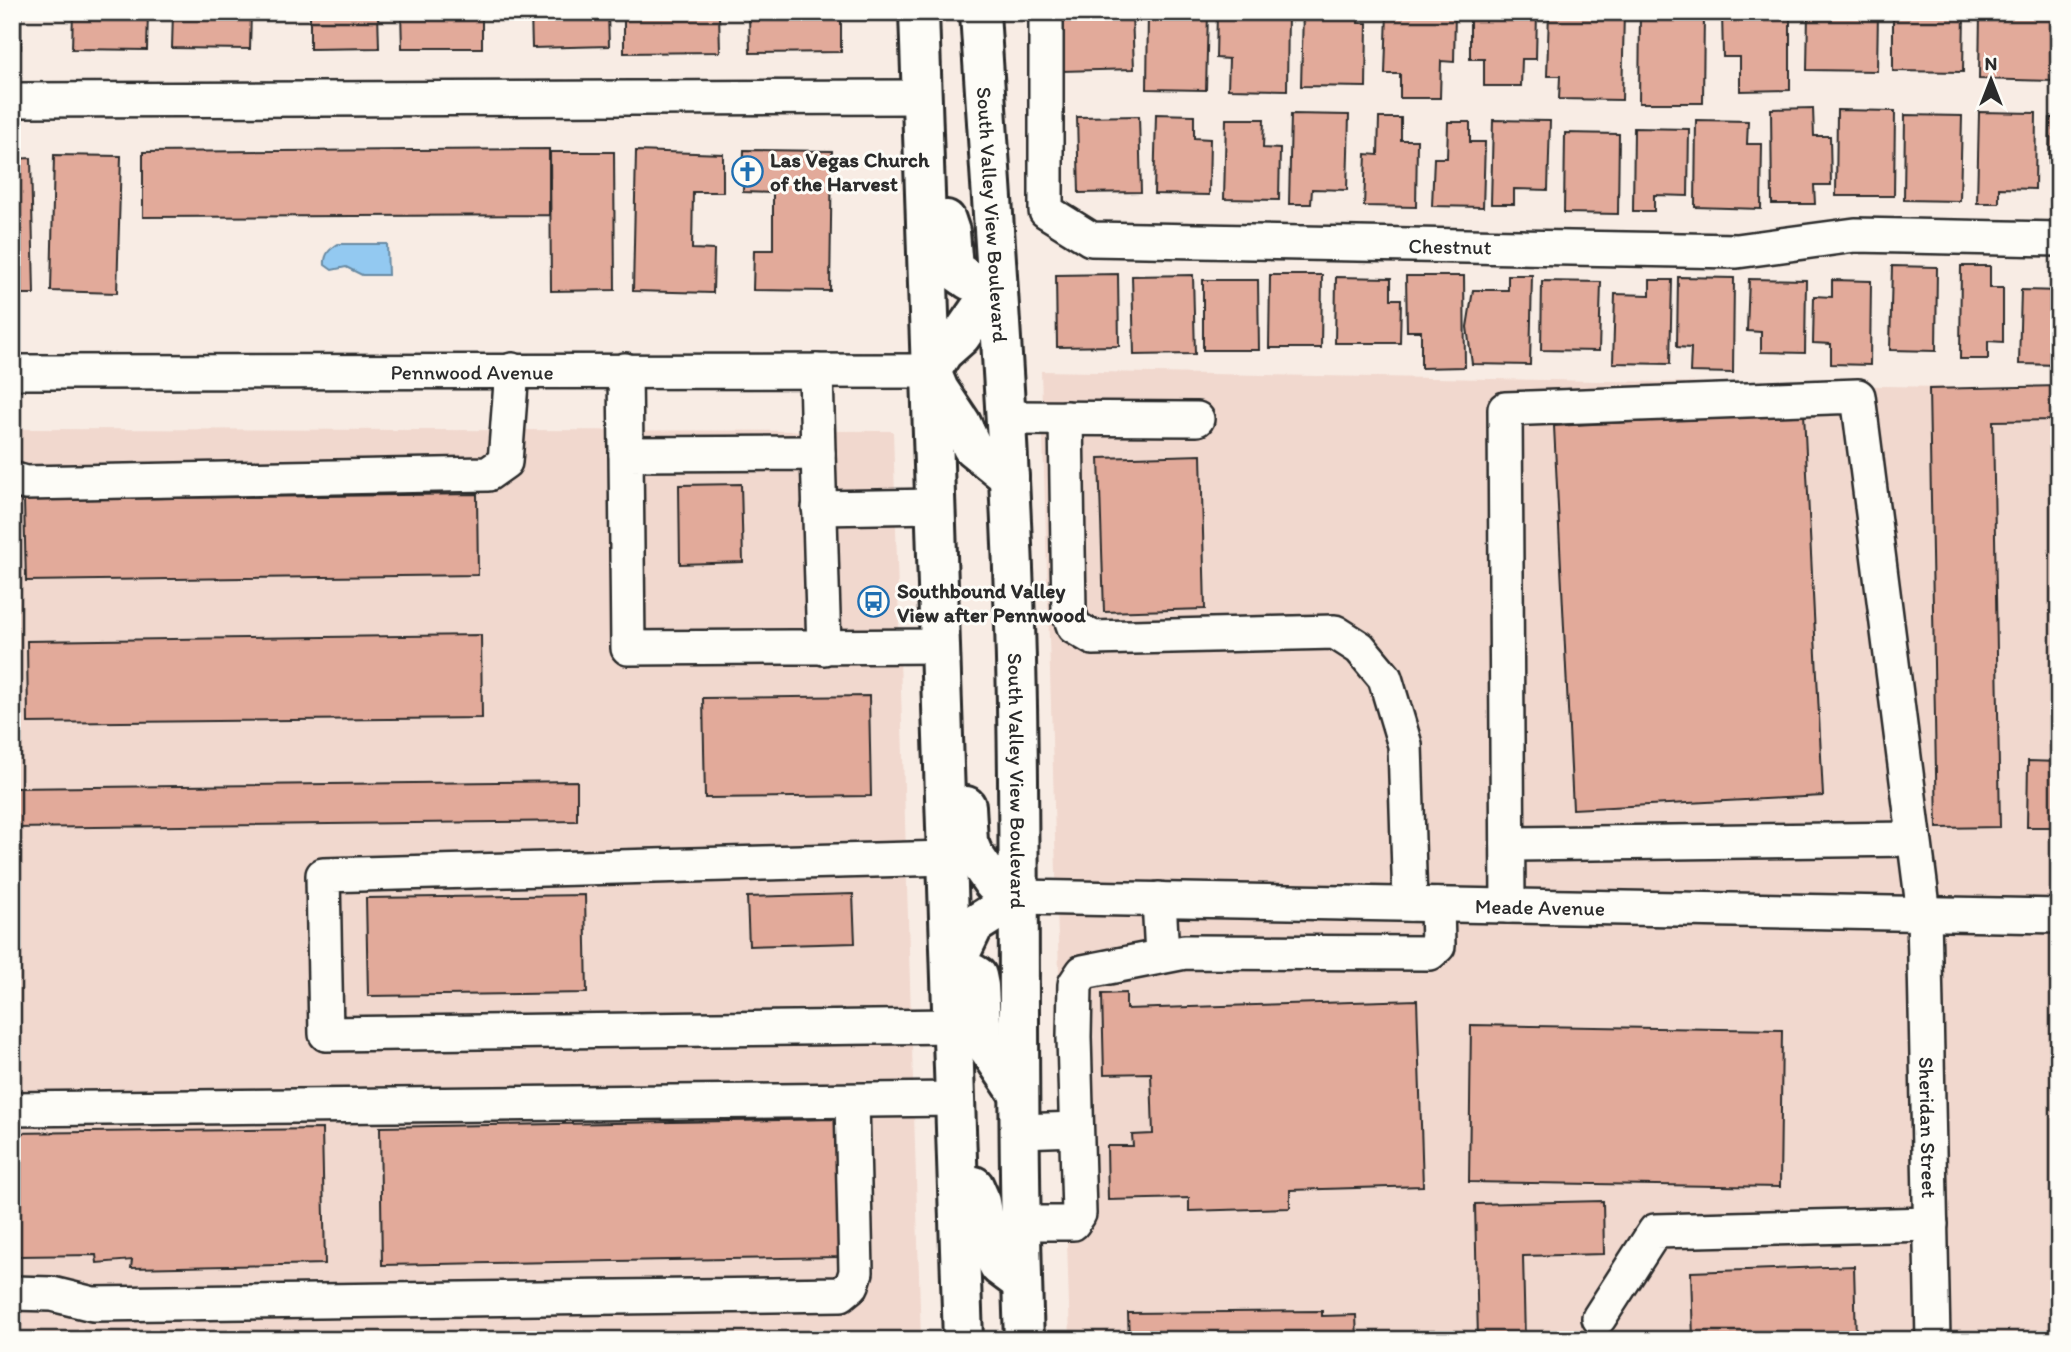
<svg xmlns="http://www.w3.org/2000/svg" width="2071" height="1352" font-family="Itim,sans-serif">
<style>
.built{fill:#f1d8ce}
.water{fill:#93c9f1;stroke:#698aa2;stroke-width:2}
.building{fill:#e2aa9a;stroke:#2b2b2b;stroke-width:2}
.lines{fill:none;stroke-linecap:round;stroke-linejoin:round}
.minor-casing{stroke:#2b2b2b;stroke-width:38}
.major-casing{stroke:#2b2b2b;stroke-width:44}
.minor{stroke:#fdfcf7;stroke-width:33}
.major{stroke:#fdfcf7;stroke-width:38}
.labels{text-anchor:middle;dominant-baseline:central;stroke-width:6;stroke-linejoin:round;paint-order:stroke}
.poi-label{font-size:21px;font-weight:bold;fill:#2b2b2b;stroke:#fdfcf7;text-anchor:start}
.street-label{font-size:21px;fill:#2b2b2b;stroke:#fdfcf7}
</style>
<rect width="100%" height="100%" fill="#f8ece4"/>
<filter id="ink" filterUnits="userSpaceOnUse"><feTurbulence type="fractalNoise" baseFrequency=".0143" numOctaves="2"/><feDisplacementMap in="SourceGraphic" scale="14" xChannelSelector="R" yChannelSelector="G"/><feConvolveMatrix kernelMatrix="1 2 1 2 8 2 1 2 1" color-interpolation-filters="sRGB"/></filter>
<g filter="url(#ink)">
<!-- built -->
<path class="built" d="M1041,371L2059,389V1340H1070Z
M12,429L893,431L921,1340H12Z"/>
<!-- water -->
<path class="water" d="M338,244H387L388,275H362L346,267L332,270L325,265C324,254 330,249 338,244Z"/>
<!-- building -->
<path class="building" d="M12,12H21V49H12Z
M73,12H148L147,50L72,49Z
M173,12H251L250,49L172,48Z
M310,12H378L379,48L310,49Z
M401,12H482V48H402Z
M531,12H608L609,46L532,48Z
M624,12L719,13L720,52L624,53Z
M777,12H841V52L750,53L749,15Z
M1060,12H1132L1134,69L1062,71Z
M1148,12H1208L1206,90L1147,89Z
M1217,12H1288L1287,90L1228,89L1229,59L1216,58Z
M1303,12H1358V23H1367L1366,87L1301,86Z
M1387,12H1455L1454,62L1441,61L1440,98H1400V74H1385Z
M1470,12H1537L1536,59H1522L1521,86H1484V59H1470Z
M1549,12H1624L1622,100L1559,99L1560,76H1547Z
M1640,12H1704L1703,103H1639Z
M1722,12H1790V90L1740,91V57H1723Z
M1808,12H1878L1877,71L1807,70Z
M1893,12H1964L1963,72L1893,71Z
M1980,12H2054L2053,81L1979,79Z
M1813,108L1814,136H1830L1831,185H1814L1815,204H1772L1771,109Z
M1837,110L1895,111L1894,196H1836Z
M1979,112L2036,113L2035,189L1999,188V203H1977Z
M1156,114L1194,115V138L1210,139L1209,195L1154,194Z
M1291,114L1349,115L1347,190L1312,189L1311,204H1289Z
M1905,115L1962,116L1960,201L1904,200Z
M1139,116L1141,192L1079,193L1077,117Z
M1379,118H1401V140H1417L1416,207L1364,206L1366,154L1378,155Z
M2050,118H2059V196H2053L2054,167H2049Z
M1226,119H1264L1263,148L1280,149L1279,200L1224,199Z
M1493,120L1550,121L1548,190L1514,189V204H1491Z
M1696,120L1748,121L1747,144H1762L1761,209L1695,207Z
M1448,122H1470V142H1485L1483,207L1432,206L1434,158H1447Z
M1634,128L1689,129L1688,196L1654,195V211H1633Z
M1565,133L1619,134L1618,214L1564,213Z
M549,149V215L143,217V152Z
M744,150L832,151L830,291L753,290L754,250H773V193L743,192Z
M636,151L723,154V192H693L692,249L714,250L713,293L633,291Z
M550,152H614L615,290L551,291Z
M54,155L121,156L117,293L51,291Z
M31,158L34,294H12V159Z
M1892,266L1937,267L1936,351L1890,350Z
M1961,266H1990V288H2003V342L1988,341V359H1960Z
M1118,274L1119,346L1057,347L1056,275Z
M1193,275L1195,354L1134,355L1132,276Z
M1270,275H1322L1321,348H1269Z
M1508,275H1532L1530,365L1472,364L1467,327L1473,290H1508Z
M1406,276H1464L1465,367L1421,368V331H1407Z
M1336,277L1391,278V299H1401L1400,343H1335Z
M1678,277L1734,278L1733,373L1690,372L1691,348L1677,347Z
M1749,279L1806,280L1805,353L1761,352V332L1747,331Z
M1203,280H1258L1259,350H1203Z
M1650,280H1672L1670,364L1613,363L1615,294L1650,295Z
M1832,280L1871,281L1870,365L1831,364V344L1813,343L1814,296L1832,297Z
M1542,281L1601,282L1599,351L1541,350Z
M2021,290L2059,291V365L2019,364Z
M2059,386V420L1993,421L2000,827L1937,828L1929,389Z
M1804,413L1823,796L1573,809L1554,426Z
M1201,455L1205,609L1104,612L1099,458Z
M741,484L743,562L680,564L679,485Z
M477,494L478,575L26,581L24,500Z
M481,635L482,718L28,723L27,641Z
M869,696L871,796L705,798L703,698Z
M2028,761L2059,762V827H2027Z
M577,781V821L12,828V788Z
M853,894L855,943L749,946L747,897Z
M585,895L587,993L368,996L366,898Z
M1126,993V1009L1417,1000L1423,1186L1290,1190V1208L1189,1211V1198L1108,1200L1107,1146H1133L1132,1135L1153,1134L1151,1073L1104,1074L1102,994Z
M1471,1025L1782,1030L1780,1187L1469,1182Z
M837,1119L839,1257L382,1265L380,1127Z
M322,1129L325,1264L131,1268L132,1260L97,1263L96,1255L18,1256V1250L12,1251V1133Z
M1603,1201L1604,1254L1523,1256L1525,1340H1478L1475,1204Z
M1854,1266L1856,1340H1693L1691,1272Z
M1322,1311V1316L1356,1315L1357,1340H1129L1128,1313Z"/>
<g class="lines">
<defs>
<g id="minor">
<path id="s1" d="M1046,12V211L1091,239L1737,251L1855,235L2059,239"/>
<path d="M12,100L922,97"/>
<path d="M625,370L626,454"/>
<path d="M816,371L818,453"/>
<path id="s2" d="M12,372L931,371"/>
<path d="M1005,418L1197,419"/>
<path d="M1066,418L1069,613L1074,627L1093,638L1335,632L1360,648L1385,678L1405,745L1410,904"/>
<path d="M12,479L25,483L488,474L505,462L512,370"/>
<path d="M819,508L936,506"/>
<path d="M824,648L818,453L626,454L628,648L941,646"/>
<path d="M1508,844L1914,839"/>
<path d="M948,858L323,875L326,1034L953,1026"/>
<path id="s3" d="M1018,897L2059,916"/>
<path d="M1159,899L1162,956"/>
<path id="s4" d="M1508,906L1505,409L1858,396L1924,914L1933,1340"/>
<path d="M12,1109L956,1099"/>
<path d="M1020,1131L1076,1129"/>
<path d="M1021,1223H1073L1079,1214L1074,1037L1075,984L1083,972L1185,952L1430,953L1438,946L1437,905"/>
<path d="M12,1293L52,1294L93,1304L841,1294L852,1285L856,1272L852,1101"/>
<path d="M1599,1318L1655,1231L1931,1224"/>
</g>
<g id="major">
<path d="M919,12L963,1340"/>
<path id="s5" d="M980,12C994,243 1013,474 1017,706C1021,917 1016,1128 1024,1340"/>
<path d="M946,220L950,232L953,269L969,280L996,285L961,336L943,352L931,371L939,390L961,423L972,447L1009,477"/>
<path d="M966,806L968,842L973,854L993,883L1018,897"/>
<path d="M1018,897L974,925L951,973H972L977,976L979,986L982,1039L1019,1094"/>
<path d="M974,1186L981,1202L989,1247L999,1266L1022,1283"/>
</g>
</defs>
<!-- minor casing -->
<use href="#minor" class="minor-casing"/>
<!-- major casing -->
<use href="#major" class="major-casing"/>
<!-- minor -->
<use href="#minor" class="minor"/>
<!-- major -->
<use href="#major" class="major"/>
</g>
</g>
<!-- icons -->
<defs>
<symbol id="church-ring" viewBox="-11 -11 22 22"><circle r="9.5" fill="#fdfcf7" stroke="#1f6fb2" stroke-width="1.5"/><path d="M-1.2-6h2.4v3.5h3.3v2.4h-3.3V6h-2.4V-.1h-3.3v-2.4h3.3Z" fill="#1f6fb2"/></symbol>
<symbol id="bus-ring" viewBox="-11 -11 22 22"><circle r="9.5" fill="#fdfcf7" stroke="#1f6fb2" stroke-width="1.5"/><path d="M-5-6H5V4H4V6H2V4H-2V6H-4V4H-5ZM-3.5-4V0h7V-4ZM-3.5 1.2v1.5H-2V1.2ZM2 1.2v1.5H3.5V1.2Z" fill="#1f6fb2"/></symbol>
</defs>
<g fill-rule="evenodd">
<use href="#church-ring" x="730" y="154" width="35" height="35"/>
<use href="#bus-ring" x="856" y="584" width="35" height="35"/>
</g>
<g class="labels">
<!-- poi labels -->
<g class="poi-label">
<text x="770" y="159">Las Vegas Church<tspan x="770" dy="24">of the Harvest</tspan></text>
<text x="897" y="590">Southbound Valley<tspan x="897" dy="24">View after Pennwood</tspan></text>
</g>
<!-- street labels -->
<g class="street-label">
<text stroke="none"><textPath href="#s5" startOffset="203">South Valley View Boulevard</textPath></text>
<text stroke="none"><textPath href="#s1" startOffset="611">Chestnut</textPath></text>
<text stroke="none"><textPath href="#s2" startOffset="460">Pennwood Avenue</textPath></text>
<text stroke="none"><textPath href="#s5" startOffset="770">South Valley View Boulevard</textPath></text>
<text stroke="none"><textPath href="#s3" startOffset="522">Meade Avenue</textPath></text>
<text stroke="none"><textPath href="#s4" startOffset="1586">Sheridan Street</textPath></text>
</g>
</g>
<!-- margin -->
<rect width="2071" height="1352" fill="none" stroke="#fdfcf7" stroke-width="42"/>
<rect x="21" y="21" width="2029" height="1310" fill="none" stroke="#2b2b2b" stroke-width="2.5" filter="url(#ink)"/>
<!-- north arrow -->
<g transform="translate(1991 80)" stroke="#fdfcf7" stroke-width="5" paint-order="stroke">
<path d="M0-5L12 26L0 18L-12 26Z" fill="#2b2b2b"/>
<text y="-10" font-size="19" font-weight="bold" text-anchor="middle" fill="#2b2b2b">N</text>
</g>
</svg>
